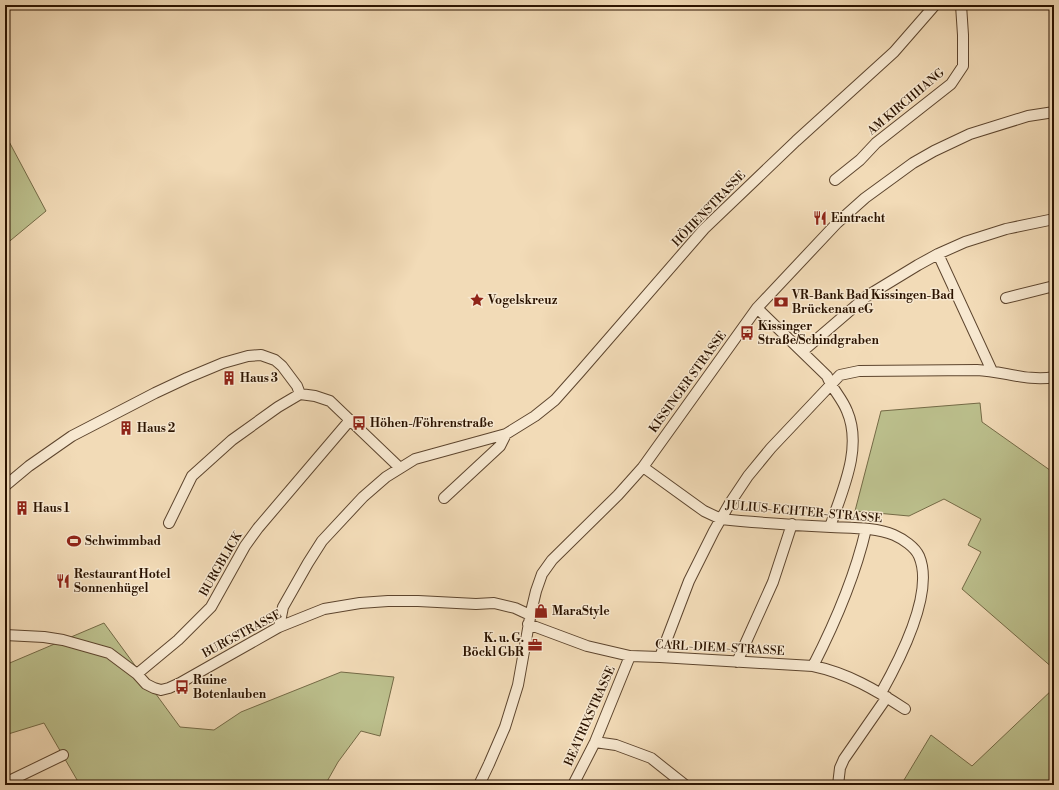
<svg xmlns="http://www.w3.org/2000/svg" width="1059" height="790" font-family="'Libre Bodoni',serif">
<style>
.green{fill:#bcc08d;stroke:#746a46}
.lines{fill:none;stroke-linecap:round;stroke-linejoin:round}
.minor-casing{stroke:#5d452e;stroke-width:12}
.minor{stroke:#f7e8d0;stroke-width:10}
.labels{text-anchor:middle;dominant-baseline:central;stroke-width:3;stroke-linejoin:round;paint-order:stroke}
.street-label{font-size:12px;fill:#2b1300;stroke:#f7e8d0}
.poi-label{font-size:12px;font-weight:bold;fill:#2b1300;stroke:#f7e8d0;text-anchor:start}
</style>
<rect width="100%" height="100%" fill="#f2dbb7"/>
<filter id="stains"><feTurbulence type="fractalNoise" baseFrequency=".005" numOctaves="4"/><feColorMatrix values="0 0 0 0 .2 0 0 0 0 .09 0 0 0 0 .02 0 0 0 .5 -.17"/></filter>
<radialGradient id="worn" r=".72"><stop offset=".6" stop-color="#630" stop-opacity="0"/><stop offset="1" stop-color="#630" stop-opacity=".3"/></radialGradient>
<!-- green -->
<path class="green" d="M5,134L46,211L5,245Z
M980,403L982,422L1054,473V669L962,589L981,552L968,545L981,519L944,499L909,516L855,511L881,411Z
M104,623L180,727L214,730L241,712L341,672L394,677L380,736L361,731L338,762L325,785H80L44,723L5,735V665Z
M1054,688V785H901L931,735L972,766Z"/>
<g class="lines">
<defs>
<path id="minor" d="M835,180L860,160L876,143L951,84L963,66V35L961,5
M938,254L992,371
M1006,298L1054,286
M757,308L827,376C832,389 842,398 847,411C863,448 842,491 830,527
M803,351L867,296L918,265L938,254L965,242L1006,229L1054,219
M643,467L704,511L721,519C758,523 794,525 831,527C851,528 875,527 894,535C903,539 915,547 919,556C935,593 899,661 881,693
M5,486L29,466L72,436L155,393L187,378L223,363L248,356L261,355L275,360L282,366L297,386L300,394
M444,498L500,446L506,434
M169,523L192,476L232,440L278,407L300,394L315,396L330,401L400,468
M528,624L587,646L630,656L660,657L813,666C847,673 876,690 905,709
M279,627L283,607L308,563L322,541L363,497L386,477L415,459L506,434L535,416L555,400L579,373L704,229L796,141L894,52L935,5
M5,635L44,637L63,640L109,653L137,674L146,684L154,688L161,690L169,688L180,683L279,627L324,609L360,603L388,601H418L476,604L494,603L515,608L530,615
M660,657L689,581L714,531L730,503L748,476L771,448L840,375L859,371L977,370C1003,371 1029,382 1054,377
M737,662L773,582L792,524
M813,666C835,623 855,577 866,529
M137,674L178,640L211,607L245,546L258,528L350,420
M595,742L616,745L651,758L685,785
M5,783L63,755
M479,785L489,764L505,727L518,685L531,612L536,591L542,574L552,560L618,495L643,467L757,308L837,223L865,198L913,163L934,151L970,134L1028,116L1054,112
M573,785L595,742L630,656
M838,785L840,768L844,759L887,697"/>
</defs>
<!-- minor casing -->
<use href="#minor" class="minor-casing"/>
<!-- minor -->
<use href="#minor" class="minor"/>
</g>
<!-- icons -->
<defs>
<symbol id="restaurant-bare" viewBox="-9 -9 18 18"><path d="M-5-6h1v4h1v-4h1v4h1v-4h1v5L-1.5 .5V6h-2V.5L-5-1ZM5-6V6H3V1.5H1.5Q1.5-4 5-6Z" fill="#8f2418" stroke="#f7e8d0" stroke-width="2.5" paint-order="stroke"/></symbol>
<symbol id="sight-bare" viewBox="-9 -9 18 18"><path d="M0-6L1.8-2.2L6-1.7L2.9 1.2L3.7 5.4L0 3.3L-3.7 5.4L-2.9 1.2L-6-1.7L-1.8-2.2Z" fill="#8f2418" stroke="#f7e8d0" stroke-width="2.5" paint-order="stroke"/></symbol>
<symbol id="bank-bare" viewBox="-9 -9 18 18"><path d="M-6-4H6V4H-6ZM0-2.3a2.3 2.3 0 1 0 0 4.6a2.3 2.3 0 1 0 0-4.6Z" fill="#8f2418" stroke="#f7e8d0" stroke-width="2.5" paint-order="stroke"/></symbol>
<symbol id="bus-bare" viewBox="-9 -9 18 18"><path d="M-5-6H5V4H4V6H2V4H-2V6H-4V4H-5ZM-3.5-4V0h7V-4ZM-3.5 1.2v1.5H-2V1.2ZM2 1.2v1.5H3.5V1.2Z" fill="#8f2418" stroke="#f7e8d0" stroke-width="2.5" paint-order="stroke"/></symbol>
<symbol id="building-bare" viewBox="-9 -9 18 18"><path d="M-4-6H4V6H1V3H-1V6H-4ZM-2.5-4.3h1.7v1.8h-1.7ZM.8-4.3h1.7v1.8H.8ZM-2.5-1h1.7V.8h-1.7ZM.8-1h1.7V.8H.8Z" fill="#8f2418" stroke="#f7e8d0" stroke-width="2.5" paint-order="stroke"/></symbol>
<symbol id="stadium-bare" viewBox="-9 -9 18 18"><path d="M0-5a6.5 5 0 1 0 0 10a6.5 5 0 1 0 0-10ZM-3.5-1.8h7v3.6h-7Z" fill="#8f2418" stroke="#f7e8d0" stroke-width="2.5" paint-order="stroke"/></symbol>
<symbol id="shop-bare" viewBox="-9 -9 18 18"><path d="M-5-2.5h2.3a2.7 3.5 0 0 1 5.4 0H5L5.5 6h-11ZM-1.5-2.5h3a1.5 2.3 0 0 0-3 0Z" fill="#8f2418" stroke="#f7e8d0" stroke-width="2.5" paint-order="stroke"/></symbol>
<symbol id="office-bare" viewBox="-9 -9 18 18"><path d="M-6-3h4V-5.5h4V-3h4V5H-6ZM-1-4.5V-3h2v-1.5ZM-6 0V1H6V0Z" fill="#8f2418" stroke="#f7e8d0" stroke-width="2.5" paint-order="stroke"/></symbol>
</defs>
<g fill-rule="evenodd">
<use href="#restaurant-bare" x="810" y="208" width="20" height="20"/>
<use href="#sight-bare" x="467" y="290" width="20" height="20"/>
<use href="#bank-bare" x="771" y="292" width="20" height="20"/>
<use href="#bus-bare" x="737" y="323" width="20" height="20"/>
<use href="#building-bare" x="219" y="368" width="20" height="20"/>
<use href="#bus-bare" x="349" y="413" width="20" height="20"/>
<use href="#building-bare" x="116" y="418" width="20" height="20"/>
<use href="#building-bare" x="12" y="498" width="20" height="20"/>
<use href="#stadium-bare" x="64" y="531" width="20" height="20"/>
<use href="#restaurant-bare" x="53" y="571" width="20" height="20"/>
<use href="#shop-bare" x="531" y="601" width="20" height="20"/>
<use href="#office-bare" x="525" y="635" width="20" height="20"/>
<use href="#bus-bare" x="172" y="677" width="20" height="20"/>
</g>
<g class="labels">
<!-- street labels -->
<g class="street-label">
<text transform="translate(906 102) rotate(-40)">AM KIRCHHANG</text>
<text transform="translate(709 209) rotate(-46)">HÖHENSTRASSE</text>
<text transform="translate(688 382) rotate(-54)">KISSINGER STRASSE</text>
<text transform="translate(804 512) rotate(5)">JULIUS-ECHTER-STRASSE</text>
<text transform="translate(221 564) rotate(-60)">BURGBLICK</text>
<text transform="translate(242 634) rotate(-28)">BURGSTRASSE</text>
<text transform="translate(720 648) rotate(3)">CARL-DIEM-STRASSE</text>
<text transform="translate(590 716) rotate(-66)">BEATRIXSTRASSE</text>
</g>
<!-- poi labels -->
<g class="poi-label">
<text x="831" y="218">Eintracht</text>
<text x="792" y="295">VR-Bank Bad Kissingen-Bad<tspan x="792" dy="14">Brückenau eG</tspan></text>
<text x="488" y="300">Vogelskreuz</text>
<text x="758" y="326">Kissinger<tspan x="758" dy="14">Straße/Schindgraben</tspan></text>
<text x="240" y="378">Haus 3</text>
<text x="370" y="423">Höhen-/Föhrenstraße</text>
<text x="137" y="428">Haus 2</text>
<text x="33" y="508">Haus 1</text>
<text x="85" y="541">Schwimmbad</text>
<text x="74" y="574">Restaurant Hotel<tspan x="74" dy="14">Sonnenhügel</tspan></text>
<text x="552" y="611">MaraStyle</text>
<text x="524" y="638" text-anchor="end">K. u. G.<tspan x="524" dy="14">Böckl GbR</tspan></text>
<text x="193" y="680">Ruine<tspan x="193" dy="14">Botenlauben</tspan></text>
</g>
</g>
<!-- margin -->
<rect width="1059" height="790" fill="none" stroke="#f2dbb7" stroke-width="20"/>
<rect x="6" y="6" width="1047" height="778" fill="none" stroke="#2b1300" stroke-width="2"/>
<rect x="10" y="10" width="1039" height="770" fill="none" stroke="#2b1300"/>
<rect width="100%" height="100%" filter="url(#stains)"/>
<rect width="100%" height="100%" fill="url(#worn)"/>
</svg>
